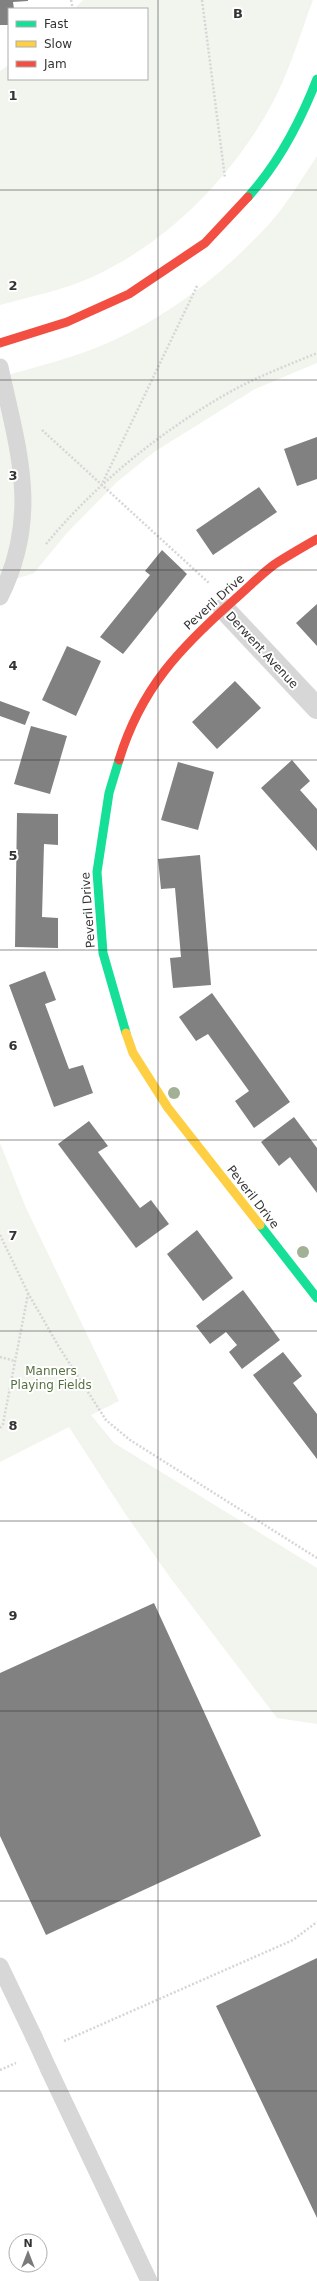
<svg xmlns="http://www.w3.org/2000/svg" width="317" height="2281" font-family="'DejaVu Sans',sans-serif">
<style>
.green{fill:#f1f5ed}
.building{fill:#818181}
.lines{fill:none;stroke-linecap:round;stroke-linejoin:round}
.path{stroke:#d6d6d6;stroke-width:2.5;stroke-dasharray:2 2;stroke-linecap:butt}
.lane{stroke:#d7d7d7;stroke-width:17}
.street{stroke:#d7d7d7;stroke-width:22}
.fast{stroke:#16e098;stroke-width:9}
.slow{stroke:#ffcf43;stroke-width:9}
.jam{stroke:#f24e42;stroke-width:9}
.lane-bridge{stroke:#d7d7d7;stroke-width:17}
.tree{fill:#a2b095}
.grid{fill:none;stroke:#333;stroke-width:1;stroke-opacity:0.55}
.labels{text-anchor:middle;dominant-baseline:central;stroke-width:4;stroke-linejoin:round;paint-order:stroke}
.street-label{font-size:12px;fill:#333;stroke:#fff}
.park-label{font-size:12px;fill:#56703f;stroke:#fff}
.grid-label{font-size:13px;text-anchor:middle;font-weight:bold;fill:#333;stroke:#fff;stroke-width:4;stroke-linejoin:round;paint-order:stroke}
</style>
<rect width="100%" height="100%" fill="#fff"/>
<!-- green -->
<path class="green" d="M83,0H313C301,32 289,72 273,102C233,176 168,243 90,278C62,290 30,297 0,305V71L9,65V79H147V9H74Z
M317,156V363L255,389L154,452L117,482L66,534L34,573L0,584V377C28,369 57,362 85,352C155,327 220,278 270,223C288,203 302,178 317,156Z
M0,1143L26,1208L119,1401L91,1415L114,1443L317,1568V1724L277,1718L172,1580L126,1515L69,1427L0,1462Z"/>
<!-- building -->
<path class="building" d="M0,0H28V1L13,2L14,9H9V25H0Z
M317,437V479L297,486L284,449Z
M259,487L277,512L213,555L196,530Z
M162,550L187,574L123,654L100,637L150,575L145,571Z
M317,604V646L296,623Z
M67,646L101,661L76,716L42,700Z
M235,681L261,708L217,749L192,722Z
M0,701L30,712L25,725L0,716Z
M31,726L67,736L50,794L14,784Z
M292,760L310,781L300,790L317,809V851L261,788Z
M178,762L214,772L198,830L161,820Z
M17,813L58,814V845L44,844L42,917L58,918V948L15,947Z
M200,855L211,985L173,988L170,958L181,957L175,888L161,889L158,859Z
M45,971L56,1000L45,1004L69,1069L83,1065L93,1093L54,1107L9,985Z
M212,993L290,1102L254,1128L235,1101L249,1091L208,1034L196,1041L179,1017Z
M294,1117L317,1148V1193L290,1157L279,1166L261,1142Z
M89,1121L108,1146L98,1152L140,1208L151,1200L169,1224L136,1248L58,1144Z
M197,1230L233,1278L203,1301L167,1254Z
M243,1290L280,1340L242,1369L229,1352L237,1345L226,1332L210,1344L196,1326Z
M283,1352L302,1376L293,1383L317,1414V1459L253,1375Z
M154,1603L261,1836L46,1935L0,1836V1673Z
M317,1958V2218L216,2006Z"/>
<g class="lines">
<!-- path -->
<path class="path" d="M71,0L73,9
M202,0L225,178
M42,430L209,583
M101,486L198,284
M46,544C98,481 167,426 239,387C264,374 291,364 317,353
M0,1235L28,1293L59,1347L106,1420L130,1440L317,1558
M0,1357L15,1361
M0,1428L3,1424L28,1294
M64,2041L293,1940L317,1922
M0,2070L16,2063"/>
<!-- lane -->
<path class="lane" d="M0,367C18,450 41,515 0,597
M0,1966L34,2037
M49,2070L149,2281"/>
<!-- street -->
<path class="street" d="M224,609L317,708"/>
<!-- fast -->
<path class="fast" d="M248,197C278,164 301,120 317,79
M119,760L109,793L97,872L103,953L126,1033
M260,1225L317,1298"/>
<!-- slow -->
<path class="slow" d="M126,1033L133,1053L168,1108L260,1225"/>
<!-- jam -->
<path class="jam" d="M0,343L67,322L129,294L205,243L248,197
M119,760C141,688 180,648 234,600C248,588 261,574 275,564C289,555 303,547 317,539"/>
<!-- lane-bridge -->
<path class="lane-bridge" d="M34,2037L49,2070"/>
</g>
<!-- trees -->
<g class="tree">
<circle cx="174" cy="1093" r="6"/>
<circle cx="303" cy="1252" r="6"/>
</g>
<!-- grid -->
<path class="grid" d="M158,0V2281M0,190H317M0,380H317M0,570H317M0,760H317M0,950H317M0,1140H317M0,1331H317M0,1521H317M0,1711H317M0,1901H317M0,2091H317"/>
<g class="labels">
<!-- street labels -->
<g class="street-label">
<text transform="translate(214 602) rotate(-42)">Peveril Drive</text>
<text transform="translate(262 650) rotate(47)">Derwent Avenue</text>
<text transform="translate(88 910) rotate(-94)">Peveril Drive</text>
<text transform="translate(253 1197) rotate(52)">Peveril Drive</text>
</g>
<!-- park labels -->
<g class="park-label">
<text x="51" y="1371">Manners<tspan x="51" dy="14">Playing Fields</tspan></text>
</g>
</g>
<g class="grid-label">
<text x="238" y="18">B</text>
<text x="13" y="100">1</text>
<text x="13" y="290">2</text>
<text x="13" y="480">3</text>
<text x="13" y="670">4</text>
<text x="13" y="860">5</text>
<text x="13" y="1050">6</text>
<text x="13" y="1240">7</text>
<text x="13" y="1430">8</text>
<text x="13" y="1620">9</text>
</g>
<!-- legend -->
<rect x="8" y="8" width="140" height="72" fill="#ffffff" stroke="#adadad"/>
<rect x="16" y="21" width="20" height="6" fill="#16e098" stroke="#adadad"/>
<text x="44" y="28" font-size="12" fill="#333333">Fast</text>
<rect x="16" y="41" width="20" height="6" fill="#ffcf43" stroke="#adadad"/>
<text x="44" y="48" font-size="12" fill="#333333">Slow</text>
<rect x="16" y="61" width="20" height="6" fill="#f24e42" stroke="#adadad"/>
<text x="44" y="68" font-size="12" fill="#333333">Jam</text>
<!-- north arrow -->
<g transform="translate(28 2253)"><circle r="19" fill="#ffffff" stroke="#adadad"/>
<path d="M0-3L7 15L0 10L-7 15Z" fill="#7a7a7a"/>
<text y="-6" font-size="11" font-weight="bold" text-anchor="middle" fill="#333333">N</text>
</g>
</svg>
